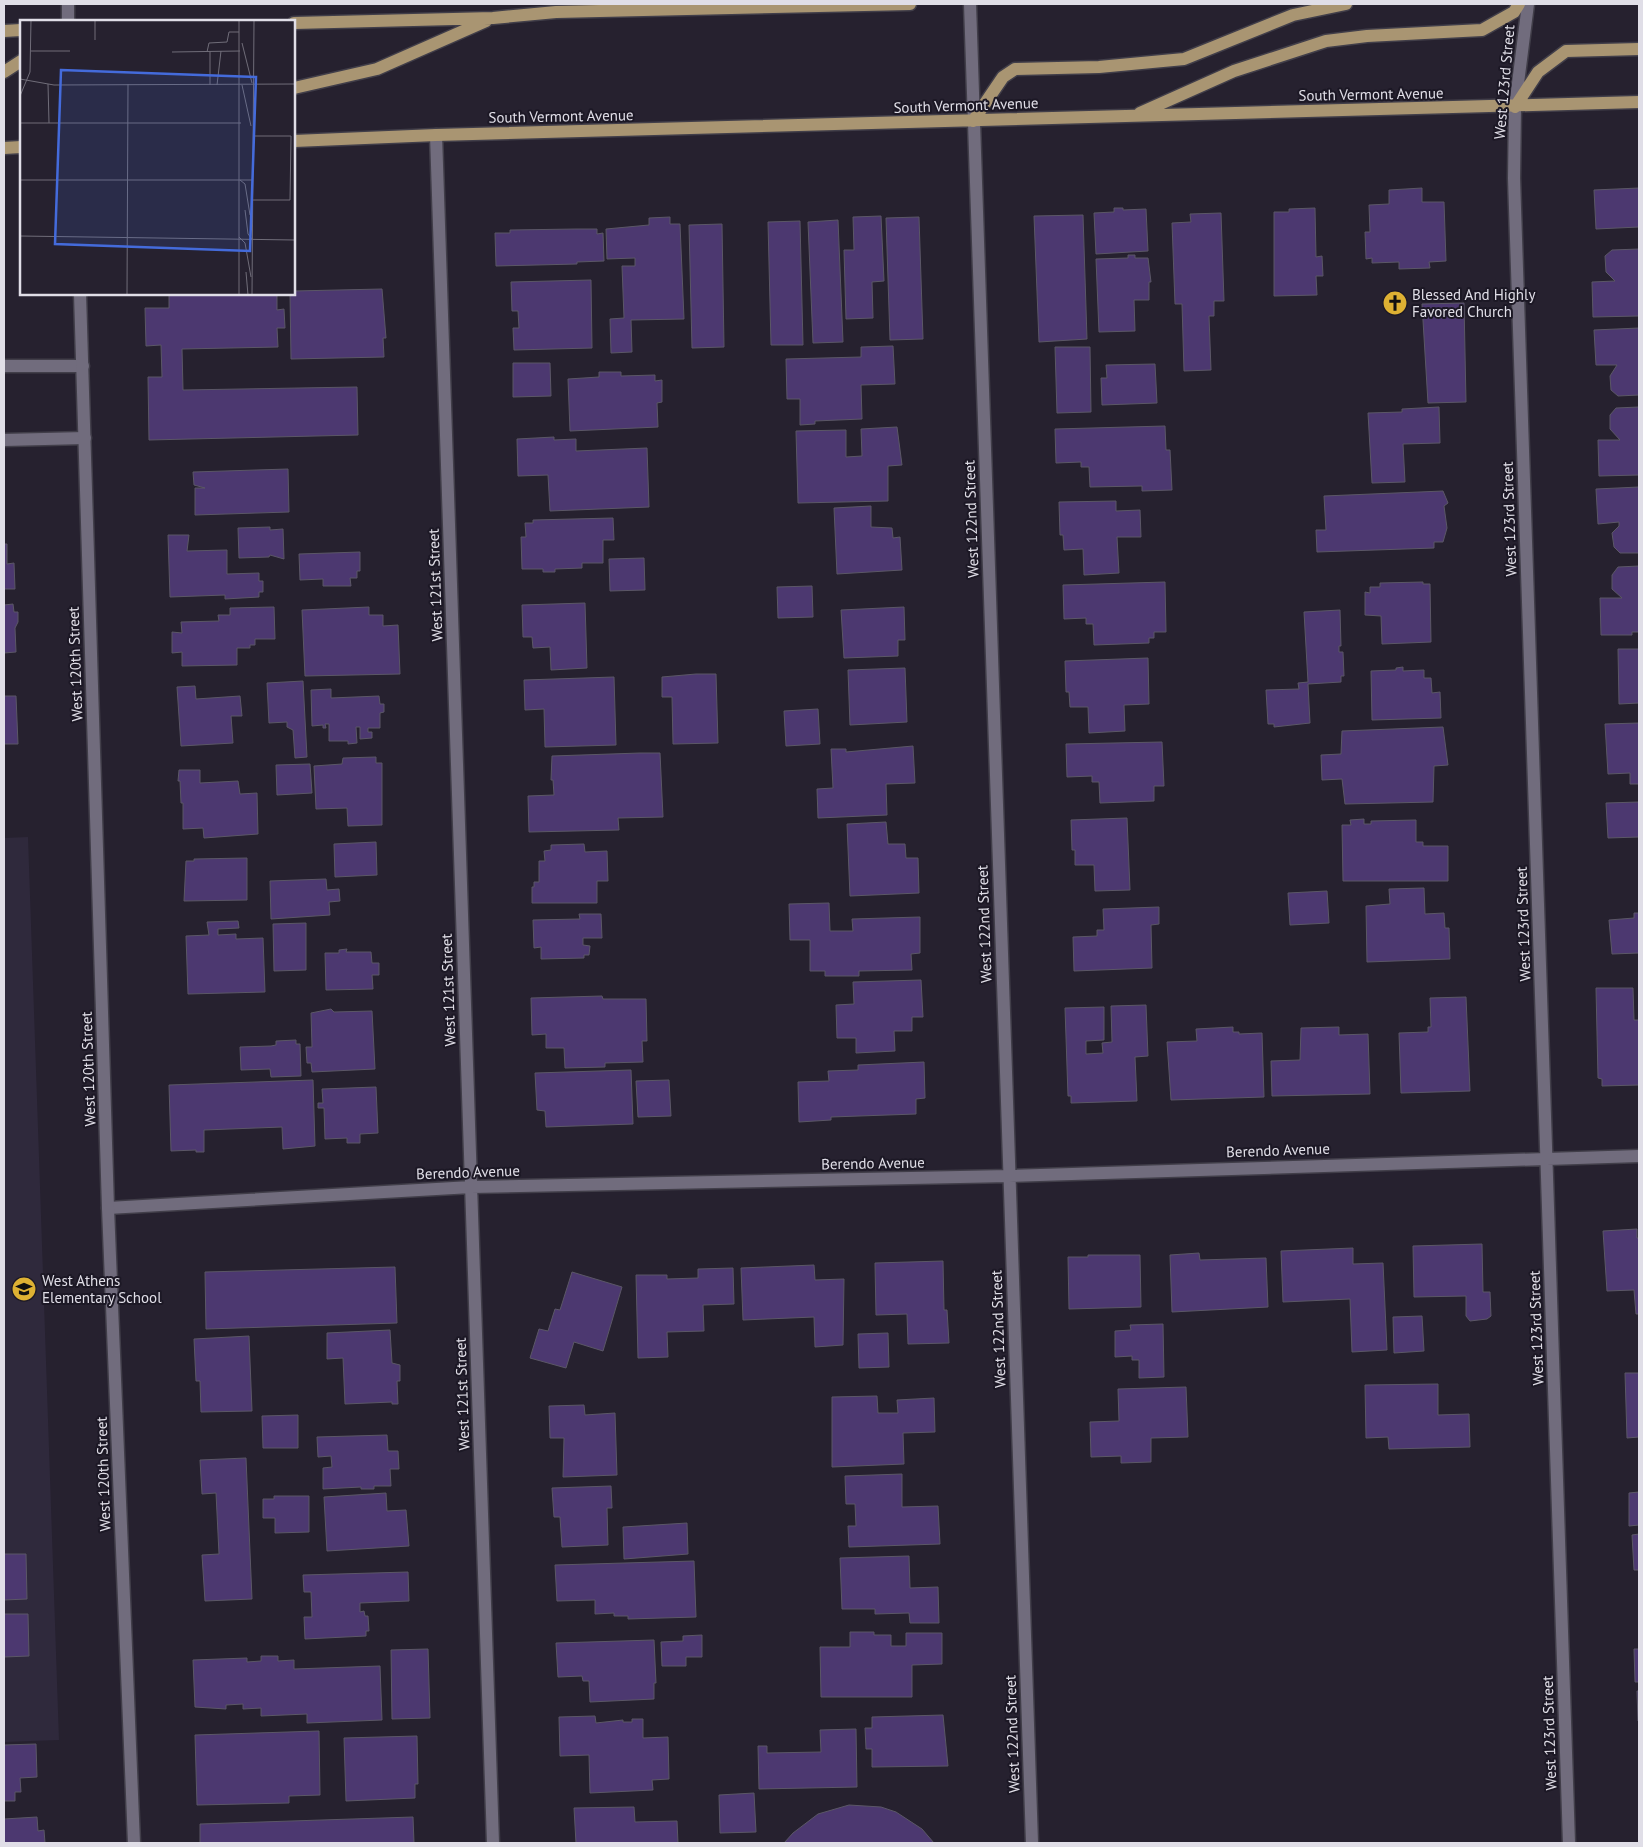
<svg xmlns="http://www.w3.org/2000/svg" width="1643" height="1847" font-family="'PT Sans',sans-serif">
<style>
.built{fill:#2f293c}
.building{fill:#4c3870;stroke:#5b5766}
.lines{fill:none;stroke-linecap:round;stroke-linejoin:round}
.lane-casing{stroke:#413e49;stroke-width:15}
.street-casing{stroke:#413e49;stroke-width:15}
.secondary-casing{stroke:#413e49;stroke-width:15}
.primary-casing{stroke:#413e49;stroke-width:15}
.lane{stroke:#716c7d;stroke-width:12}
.street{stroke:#716c7d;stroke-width:12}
.secondary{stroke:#716c7d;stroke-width:12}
.primary{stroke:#a99572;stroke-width:12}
.labels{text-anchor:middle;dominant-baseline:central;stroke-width:4;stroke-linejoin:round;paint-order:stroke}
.street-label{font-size:15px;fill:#e0dee7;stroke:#1c1825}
.poi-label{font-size:15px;fill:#e0dee7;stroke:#1c1825;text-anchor:start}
.inset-road{fill:none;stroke:#706d79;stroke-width:1}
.view{fill:#446bdb;fill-opacity:0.15;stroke:#446bdb;stroke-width:2.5}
.inset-edge{fill:none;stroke:#e0dee7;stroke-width:2.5}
</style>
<rect width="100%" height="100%" fill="#26212f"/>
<!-- built -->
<path class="built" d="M28,837L59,1740L4,1742V838Z"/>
<!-- building -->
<path class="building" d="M1422,188V202H1444L1446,261L1429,262L1430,268L1399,269V262L1372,263V258L1366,259L1365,232H1370L1369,205L1389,204V190Z
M1639,188V227L1596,229L1594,190Z
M1114,208H1123V210L1146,209L1148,251L1096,254L1094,213L1114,212Z
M1315,208L1316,257L1322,256L1323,276H1316L1317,295L1274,296V212H1289V209Z
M1221,213L1224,301H1214V316H1209L1211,370L1184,371L1182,304H1175L1172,223L1191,222L1190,214Z
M1083,215L1087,339L1039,342L1034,216Z
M881,216L884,281L872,282L873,318L846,319L844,250H854L853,217Z
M670,217V224H680L684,319L631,320L632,352L611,353L610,319L624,318L622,266H635V258L607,259L606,229L649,225V218Z
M919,217L923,339L890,340L886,218Z
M838,220L843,342L813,343L808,222Z
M800,221L803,345H771L768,222Z
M722,224L724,347L692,348L689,225Z
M576,229H597V234L603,233L604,261L577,262V264L496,266L495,233H510V230Z
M1639,249V316L1593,317L1592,282L1615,281L1606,272L1605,256L1612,250Z
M1128,255H1135V258H1148L1151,282H1149V300H1134L1135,331L1099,332L1096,259L1128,258Z
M591,280L592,348L514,350L513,328H519L518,311H512L511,282Z
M382,289L386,338H383L384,357L291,359L290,294H294V291Z
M169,294H277V310L284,309L285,328H277L278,347L182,349L183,390L357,387L358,435L149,440L148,377H162L161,345L146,346L145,308H169Z
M1464,303L1466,402L1428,403L1422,304Z
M1639,328V395L1618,396L1611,390L1610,376L1617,365H1596L1594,330Z
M893,346L895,384L861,385L862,419L815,421V424L800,425V399H787L786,359L861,357V347Z
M1055,347H1090L1091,412L1057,413Z
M513,363H550L551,396L513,397Z
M1155,364L1157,403L1102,405L1101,378H1107L1106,365Z
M599,372H621V376L655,375V381L662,380V402L657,403L658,427L570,431L568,379L599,377Z
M1439,407L1440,443L1403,444L1405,482L1372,483L1368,413L1402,412V409Z
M1639,407V475L1599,476L1598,440H1620L1610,429V415L1616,408Z
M1165,426L1166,450H1170L1172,490L1142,491V486L1090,487L1089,467H1081V462L1056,463L1055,429Z
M897,427L902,465L888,466V501L798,503L796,431L846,430V457L862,456L861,429Z
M554,437V440L576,439V451L647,448L649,507L550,511L548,475L518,476L517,439Z
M288,469L289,512L195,515V488H205L194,485L193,472Z
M1639,487V553H1620L1614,547L1612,533L1619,526V522L1598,524L1596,489Z
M1443,491L1448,503L1444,506L1447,528L1443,542H1434V548L1317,552L1316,530H1326L1324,496Z
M1116,501V511L1140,510L1141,537H1117L1119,573L1084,575L1083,549L1064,550L1063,535H1060L1059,502Z
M871,506V527L892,528L893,538L900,537L902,570L837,574L834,508Z
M613,518L614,540H603V563H582V568L555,569V572H543V569H522L521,537H526L525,523H533V520Z
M270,527V530L283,529L284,559L270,555L269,557L239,558L238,528Z
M168,535H189L187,551L227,550V574L259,573V581H263V592H259V597L225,599V595L170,597Z
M4,544H7V564L14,563L15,589H4Z
M360,552V571H357V578H350L351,586H323V579L300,580L299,554Z
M644,558L645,590L610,591L609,559Z
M1639,566V632H1632V635H1601L1600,598H1622L1612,589V575L1618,567Z
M1165,582L1166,632H1154V638H1149V643L1094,645L1093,624H1086V618L1064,619L1063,585Z
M1423,582V584H1430L1431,642L1382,644L1381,616L1365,615V592L1370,593V587H1380V583Z
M812,586L813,617L778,618L777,587Z
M585,603L587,668L551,670L550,647L533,648L532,637H523L522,605Z
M13,604L14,612H18V622L15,628L16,652L4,653V605Z
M274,607L275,639H255V645H250V648H237V665L182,666V652L172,653V632L182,633L181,622L219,621L218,615H230V608Z
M369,607V615H383V626L398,625L400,674L305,676L302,610Z
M904,607L905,640H898V656L844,658L841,610Z
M1340,610L1341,646H1339V652H1343L1344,676H1341V682L1308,684L1310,723L1274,727V724H1268L1266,690L1299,689L1298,683L1308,682L1304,612Z
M1618,649H1639V703L1619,704Z
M1148,658L1149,704L1124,705L1125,731L1089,733L1088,707H1070L1069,692H1066L1065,661Z
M1403,667V671L1424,670V678H1431L1432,693L1440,692L1441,718L1372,720L1371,671L1396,670V668Z
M905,668L907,722L850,725L848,670Z
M696,674H716L718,743L673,744L672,697H662V677Z
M614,677L616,745L545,747L544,709L525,710L524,680Z
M303,681L307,757L295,758L293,730L287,727V722L269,723L267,683Z
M195,686L196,699L240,696L242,716H231L233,743L181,746L177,687Z
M331,689V698L379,696L380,704H384V712L380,713V728H368V732H372V738L360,739V727H356L357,743L348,744V741H329V724H325L326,728H323V725L312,726L311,690Z
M4,696H16L18,744H4Z
M818,709L820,744L786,746L784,711Z
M1639,723V784H1630V773L1608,774L1605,724Z
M1443,727L1448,765L1434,766L1433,802L1345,804L1342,779L1322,780L1321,755L1341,754L1342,731Z
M1162,742L1164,786H1154V801L1100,803L1099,782H1092V776L1067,777L1066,744Z
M913,746L915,783L886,784L887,815L818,818L817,789L833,788L831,749H846V752Z
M640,753H660L663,817L618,818L619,830L529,832L528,796L554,795L553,780H551L552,756Z
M376,757V763H382V825L348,826L347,808L316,809L314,766L342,764L343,758Z
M310,764L312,793L277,795L276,765Z
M179,770H200V783L238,781L240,794L257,793L258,834L204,838L203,828L183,829V803H181L180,781H178Z
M1639,802V853V837L1608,838L1606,803Z
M1127,818L1130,890L1095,891L1094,865H1075V850H1072L1071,820Z
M1364,819V824H1371V821L1416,820V842H1423V846H1448V881H1343L1342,825H1351L1350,820Z
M886,822L888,844H905L906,858H918L919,893L850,896L847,824Z
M376,842L377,875L335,877L334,844Z
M584,844L585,852L607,851L608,881H597V903H532V887H534V882H539V861H545L544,851L551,850V845Z
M247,858V900L184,901L186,861H194V859Z
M326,879L327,890L339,889L340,901L329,902L330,915L271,919L270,881Z
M1424,888L1425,914L1444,913L1445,928H1449L1450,959L1367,962L1366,906L1390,904L1389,889Z
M1327,891L1329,923L1290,925L1288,893Z
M829,903L830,931H853L852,919L920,917V953L911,954L912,970L859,971V976H825V971H810V940H790L789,904Z
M1159,907V924L1151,925L1152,968L1074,971L1073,937L1097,936V930H1104L1103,909Z
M1634,913H1639V953L1612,954L1609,920L1634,918Z
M579,914H601L602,938H583V945L590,946L589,955H584V958L541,959V947L534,948L533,920L580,919Z
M238,921L239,928L218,929V935L236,934V939L263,938L265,992L188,994L186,936L209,935L207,922Z
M306,923V970L274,971L273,924Z
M347,949L346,952H371L372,963H379V975H372L373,989L326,990L325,953H339V950Z
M921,980L923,1017H912V1031H894L895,1051L856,1053V1038H837L836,1005L854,1004L853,982Z
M1596,988H1633L1634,1020H1639V1085L1602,1086V1079L1598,1078Z
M602,996L603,999H646L647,1041H642L643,1062L605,1063V1067L565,1068L564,1048H546V1034L532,1035L531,998Z
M1466,997L1470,1091L1401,1093L1399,1033L1428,1032V1027H1431L1430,998Z
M1146,1005L1148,1056L1135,1057L1137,1101L1071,1103V1096H1068L1065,1008L1104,1007V1040L1086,1041V1054L1103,1053L1102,1043L1112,1042L1111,1006Z
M331,1009L334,1012L372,1011L375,1069L312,1072L311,1063H307L306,1047H312L311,1013Z
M1233,1027V1032H1239V1034L1262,1033L1264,1097L1171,1100L1167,1042L1197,1041L1196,1029Z
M1339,1027V1035L1368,1034L1370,1094L1272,1096L1271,1061L1300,1060L1301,1028Z
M296,1040V1044H300L301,1076L271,1077L270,1069L241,1070L240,1047L271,1046L276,1045V1041Z
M924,1062L925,1098L916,1099V1114L831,1117V1120L799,1122L798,1082L829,1081L828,1071L858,1070V1065Z
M631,1070L633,1124L546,1127L545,1111L537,1110L535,1073Z
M313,1080L315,1146L283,1149L282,1127L204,1130V1152H196V1150L171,1151L169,1085Z
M669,1080L671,1116L638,1117L636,1081Z
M376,1087L378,1133L360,1134V1143H347V1138L325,1139L324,1108H318V1103H323L322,1089Z
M1637,1229V1238H1639V1314H1636L1634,1290L1607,1291L1603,1231Z
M1482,1244L1483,1292H1490L1491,1316L1487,1319L1470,1321L1466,1316V1296L1414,1297L1413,1246Z
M1353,1248V1264L1383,1263L1387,1350L1352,1352L1350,1299L1283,1302L1281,1251Z
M1199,1253L1200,1260L1266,1258L1268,1307L1172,1312L1170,1255Z
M1088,1255H1140L1141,1307L1069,1309L1068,1257H1088Z
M943,1261L944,1310H947L949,1343L908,1344L907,1314L876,1315L875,1263Z
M814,1265L815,1280L844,1279L843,1345L815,1347L814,1317L743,1320L741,1268Z
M395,1267L397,1323L206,1329L205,1272Z
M733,1268L734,1304L703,1305L704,1331L667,1332L668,1357L638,1358L636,1275H667V1279L698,1278V1269Z
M572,1272L622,1287L603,1351L574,1342L566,1368L530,1358L539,1329L548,1331L555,1309L560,1310Z
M1422,1316L1424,1351L1394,1353L1393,1317Z
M1163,1324L1164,1377L1139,1378V1360H1132V1356L1115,1357V1331L1131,1330L1130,1325Z
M390,1330L392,1363L400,1365V1381H397L398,1404H392V1402L345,1404L343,1358L327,1359V1333Z
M888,1333L889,1367L859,1368L858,1334Z
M249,1336L252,1411L201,1412L200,1381H196L194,1339Z
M1625,1373H1639V1437L1627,1438Z
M1438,1384V1415L1469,1414L1470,1447L1389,1449L1388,1437L1366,1438L1365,1385Z
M1186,1387L1188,1437L1151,1438V1462L1121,1463V1456L1091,1457L1090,1422L1119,1421L1118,1389Z
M877,1396L878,1413H898L897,1400L934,1398L935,1432L903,1433L904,1464L832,1467V1397Z
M584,1405L585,1415L615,1413L617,1475L563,1477L564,1438H550L549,1406Z
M298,1415V1448H263L262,1416Z
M387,1435L388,1451H398L399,1469H390L391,1486H374V1489H361V1487L323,1489V1468L332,1467L331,1456L318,1457L317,1437Z
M246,1458L252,1599L205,1601L202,1555L219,1554L216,1493L202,1494L200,1460Z
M902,1474V1507L938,1506L940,1544L849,1547L848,1526H856L855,1504H846L845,1476Z
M611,1486L612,1508H607L608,1545L562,1547L560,1517H554L552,1488Z
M1639,1492V1525L1629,1526V1493Z
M386,1493L387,1511L406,1510L409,1546L327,1551L324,1497Z
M274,1496H309V1532L275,1533V1518H263V1499H274Z
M687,1523L688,1554L624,1559L623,1527Z
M1639,1534V1570H1634L1632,1535Z
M4,1554H26L27,1599L4,1600Z
M909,1556L910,1588L938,1587L939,1623H910L909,1613L875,1614V1609H842L840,1558Z
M694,1561L696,1617L628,1619V1616H614V1613L595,1614V1600L557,1601L555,1565Z
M408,1572L409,1601L360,1603V1612L364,1611L365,1616H368L369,1631H366V1636L305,1639L304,1617H312L311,1592H304L303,1575Z
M4,1614H28L29,1656L4,1657Z
M850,1632H874V1635H891V1646H906V1633H942V1664L912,1665V1697H821L820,1647H850Z
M702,1635V1657H686V1666H662L661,1642L683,1641V1636Z
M654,1640L656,1683H654V1699L590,1702L589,1681H583L582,1676L558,1677L556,1643Z
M428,1649L430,1718L392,1719L391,1650Z
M1634,1649H1639V1682H1635Z
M261,1656H278V1661L294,1660V1669L380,1666L382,1720L307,1723V1714L261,1716V1708L243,1709V1704L226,1705V1709L195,1707L193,1660L247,1658V1662L261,1661Z
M1637,1691H1639V1721H1638Z
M943,1715L948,1766L872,1767V1749H866L865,1728H872V1717Z
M595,1716L596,1723L623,1720V1722H632V1719H643V1738L668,1737L669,1779L652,1780L653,1790L590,1793L589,1755L560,1756L559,1717Z
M856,1729L857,1787L759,1789L758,1746H767V1753L821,1752L820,1730Z
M319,1731L320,1795L289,1796V1803L197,1805L195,1735Z
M417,1736L418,1784H415V1798L346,1801L344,1738Z
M36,1744L37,1777L20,1778L21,1792H15V1801H4V1745Z
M754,1793L756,1832L720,1833L719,1795Z
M849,1805L881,1807L896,1812L922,1829L934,1843H784L793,1833L818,1814Z
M634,1807L635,1822L677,1821L678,1843H576L574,1808Z
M37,1817L38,1831L44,1830L45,1843H4V1819Z
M413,1817L414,1843H200V1824Z"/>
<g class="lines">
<defs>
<path id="lane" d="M4,366H83
M4,440L85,438"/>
<path id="street" d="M970,4L1032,1843
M1528,4L1515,107L1514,178L1569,1843
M436,135L493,1843
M108,1208L471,1187L1009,1176L1639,1156"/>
<path id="secondary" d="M68,4V21
M80,294L108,1208L134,1843"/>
<path id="primary" d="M294,23L493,18L556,12L910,4
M4,31L21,30
M4,72L21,61
M294,88L377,69L486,21
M1515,107L1538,72L1566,51L1639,49
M1140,113L1234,71L1326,41L1367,36L1482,30L1514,12L1519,4
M973,121L1003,77L1015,69L1099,67L1184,59L1293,15L1346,4
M294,141L436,135L1639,102
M4,148L21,147"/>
</defs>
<!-- lane casing -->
<use href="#lane" class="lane-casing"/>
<!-- street casing -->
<use href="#street" class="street-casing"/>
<!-- secondary casing -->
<use href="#secondary" class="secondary-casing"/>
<!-- primary casing -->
<use href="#primary" class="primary-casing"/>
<!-- lane -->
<use href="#lane" class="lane"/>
<!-- street -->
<use href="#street" class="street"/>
<!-- secondary -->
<use href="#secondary" class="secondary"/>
<!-- primary -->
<use href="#primary" class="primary"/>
</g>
<!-- icons -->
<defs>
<symbol id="church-disc" viewBox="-11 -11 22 22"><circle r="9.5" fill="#deb133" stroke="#1c1825"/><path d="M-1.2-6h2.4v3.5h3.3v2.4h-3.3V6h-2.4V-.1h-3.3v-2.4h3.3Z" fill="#111"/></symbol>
<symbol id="school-disc" viewBox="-11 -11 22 22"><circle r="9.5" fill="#deb133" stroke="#1c1825"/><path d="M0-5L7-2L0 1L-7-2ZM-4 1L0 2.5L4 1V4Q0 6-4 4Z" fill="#111"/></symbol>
</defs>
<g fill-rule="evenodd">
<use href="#church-disc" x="1381" y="289" width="28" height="28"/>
<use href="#school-disc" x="10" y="1275" width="28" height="28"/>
</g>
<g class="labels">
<!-- street labels -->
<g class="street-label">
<text transform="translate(1504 82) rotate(-85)">West 123rd Street</text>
<text transform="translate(1371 94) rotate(-1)">South Vermont Avenue</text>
<text transform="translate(966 105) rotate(-2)">South Vermont Avenue</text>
<text transform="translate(561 116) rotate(-1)">South Vermont Avenue</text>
<text transform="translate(971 519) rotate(-92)">West 122nd Street</text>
<text transform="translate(1509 519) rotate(-92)">West 123rd Street</text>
<text transform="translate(435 585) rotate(-92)">West 121st Street</text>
<text transform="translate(75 664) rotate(-92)">West 120th Street</text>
<text transform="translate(984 924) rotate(-92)">West 122nd Street</text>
<text transform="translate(1523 924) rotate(-92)">West 123rd Street</text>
<text transform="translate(448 990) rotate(-92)">West 121st Street</text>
<text transform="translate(88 1069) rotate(-92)">West 120th Street</text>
<text transform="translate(1278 1150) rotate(-2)">Berendo Avenue</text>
<text transform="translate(873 1163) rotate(-1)">Berendo Avenue</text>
<text transform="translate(468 1172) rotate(-2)">Berendo Avenue</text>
<text transform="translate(1536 1328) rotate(-92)">West 123rd Street</text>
<text transform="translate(998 1329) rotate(-92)">West 122nd Street</text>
<text transform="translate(462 1394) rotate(-92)">West 121st Street</text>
<text transform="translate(103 1474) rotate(-92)">West 120th Street</text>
<text transform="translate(1549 1733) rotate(-92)">West 123rd Street</text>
<text transform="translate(1012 1734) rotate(-92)">West 122nd Street</text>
</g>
<!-- poi labels -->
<g class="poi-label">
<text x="1412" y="294">Blessed And Highly<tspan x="1412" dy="17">Favored Church</tspan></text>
<text x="42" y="1280">West Athens<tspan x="42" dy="17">Elementary School</tspan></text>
</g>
</g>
<!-- overview -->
<g transform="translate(20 20)">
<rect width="275" height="275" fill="#26212f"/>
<path class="inset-road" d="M75,0V20M219,0V275M222,23L232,63M11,31H50M152,32L220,31M187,32L189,23L207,22L209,12H219M0,59L34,65L275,64M28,64L29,103M190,65V32M197,65L201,31M222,65L231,106M0,76L10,52L11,0M0,103H221M0,160H233M220,160L225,164L230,195M232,180H270L271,116H233M225,190L228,214L232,219M0,216L275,220M219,217L225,223L231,257M226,252L228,275M107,275L108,64M232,275L234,0"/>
<path class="view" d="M41,50L236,57L230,231L35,224Z"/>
<rect width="275" height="275" class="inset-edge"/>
</g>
<!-- border -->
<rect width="1643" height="1847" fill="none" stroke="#e0dee7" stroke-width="10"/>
</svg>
